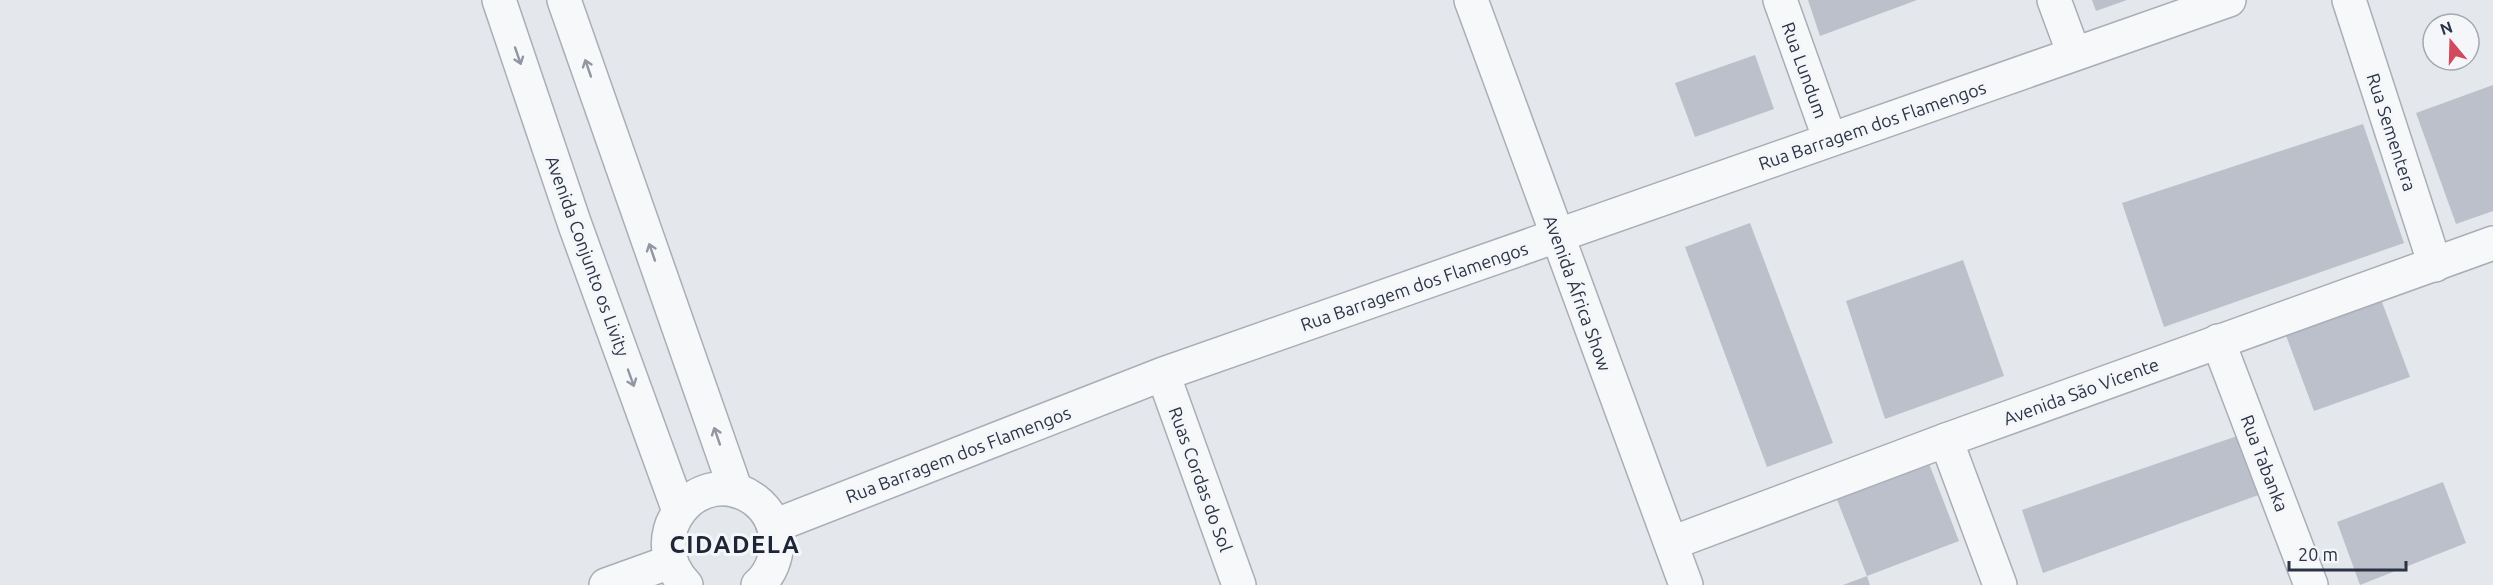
<svg xmlns="http://www.w3.org/2000/svg" width="2493" height="585" font-family="Ubuntu,sans-serif">
<style>
.building{fill:#bbc0ca}
.lines{fill:none;stroke-linecap:round;stroke-linejoin:round}
.minor-casing{stroke:#a9aeb7;stroke-width:36}
.tertiary-casing{stroke:#a9aeb7;stroke-width:36}
.minor{stroke:#f7f8fa;stroke-width:33}
.tertiary{stroke:#f7f8fa;stroke-width:33}
.oneway{stroke:#9196a0}
.labels{text-anchor:middle;dominant-baseline:central;stroke-width:6;stroke-linejoin:round;paint-order:stroke}
.street-label{font-size:18px;fill:#2b3445;stroke:#f4f6f9}
.district-label{font-size:24px;font-weight:bold;letter-spacing:1.5px;fill:#1d2536;stroke:#f4f6f9}
</style>
<rect width="100%" height="100%" fill="#e4e7ec"/>
<!-- building -->
<path class="building" d="M1808,0H1917L1820,36Z
M2092,0H2127L2096,11Z
M1755,55L1774,109L1695,137L1675,83Z
M2493,85V211L2456,224L2416,113Z
M2363,124L2404,243L2164,327L2122,203Z
M1750,223L1833,443L1767,467L1685,247Z
M1963,260L2004,376L1885,419L1846,301Z
M2379,294L2410,377L2314,411L2284,330Z
M2243,434L2264,493L2043,573L2022,510Z
M1928,461L1959,541L1867,576L1836,497Z
M2443,482L2466,543L2360,585L2337,522Z
M1867,576L1870,585H1843Z"/>
<g class="lines">
<defs>
<path id="minor" d="M1780,0L1830,140
M2054,0L2074,54
M2349,0L2435,265
M2218,341L2311,585
M1163,374L1239,585
M1946,440L2000,585
M774,526L1163,374L2229,0
M606,585L670,562"/>
<path id="tertiary" d="M499,0L575,225L679,511
M564,0L736,491
M1471,0L1686,585
M1672,543L1946,440L2493,243
M686,585C637,535 700,460 755,500C768,510 775,524 776,540C778,556 770,575 758,585"/>
</defs>
<!-- minor casing -->
<use href="#minor" class="minor-casing"/>
<!-- tertiary casing -->
<use href="#tertiary" class="tertiary-casing"/>
<!-- minor -->
<use href="#minor" class="minor"/>
<!-- tertiary -->
<use href="#tertiary" class="tertiary"/>
</g>
<!-- one-way arrows -->
<defs><path id="oneway-shaft" d="M-6 0H5M1.5-3L5.5 0L1.5 3" fill="none" stroke-width="1.6" stroke-linecap="round" stroke-linejoin="round" transform="scale(1.5)"/></defs>
<g class="oneway">
<use href="#oneway-shaft" transform="translate(518 56) rotate(71)"/>
<use href="#oneway-shaft" transform="translate(588 68) rotate(-109)"/>
<use href="#oneway-shaft" transform="translate(652 252) rotate(-109)"/>
<use href="#oneway-shaft" transform="translate(631 378) rotate(70)"/>
<use href="#oneway-shaft" transform="translate(717 436) rotate(-109)"/>
</g>
<g class="labels">
<!-- street labels -->
<g class="street-label">
<text transform="translate(1805 70) rotate(70)">Rua Lundum</text>
<text transform="translate(1872 125) rotate(-19)">Rua Barragem dos Flamengos</text>
<text transform="translate(2392 132) rotate(72)">Rua Sementera</text>
<text transform="translate(588 256) rotate(70)">Avenida Conjunto os Livity</text>
<text transform="translate(1414 286) rotate(-19)">Rua Barragem dos Flamengos</text>
<text transform="translate(1578 293) rotate(70)">Avenida África Show</text>
<text transform="translate(2081 391) rotate(-20)">Avenida São Vicente</text>
<text transform="translate(958 454) rotate(-21)">Rua Barragem dos Flamengos</text>
<text transform="translate(2265 463) rotate(69)">Rua Tabanka</text>
<text transform="translate(1201 479) rotate(70)">Ruas Cordas do Sol</text>
</g>
<!-- district labels -->
<g class="district-label">
<text x="735" y="544">CIDADELA</text>
</g>
</g>
<!-- north arrow -->
<g transform="translate(2451 42) rotate(341)"><circle r="28" fill="#f4f6f9" stroke="#a4a8b1" stroke-width="1.5"/>
<path d="M0-4.5L10 22L0 15L-10 22Z" fill="#d1495b"/>
<text y="-9" font-size="16" font-weight="bold" text-anchor="middle" fill="#2b3445">N</text>
</g>
<!-- scale -->
<path d="M2289 561v9h117v-9" fill="none" stroke="#2b3445" stroke-width="3"/>
<text x="2298" y="561" font-size="18" fill="#2b3445" stroke="#f4f6f9" stroke-width="4.5" paint-order="stroke">20 m</text>
</svg>
